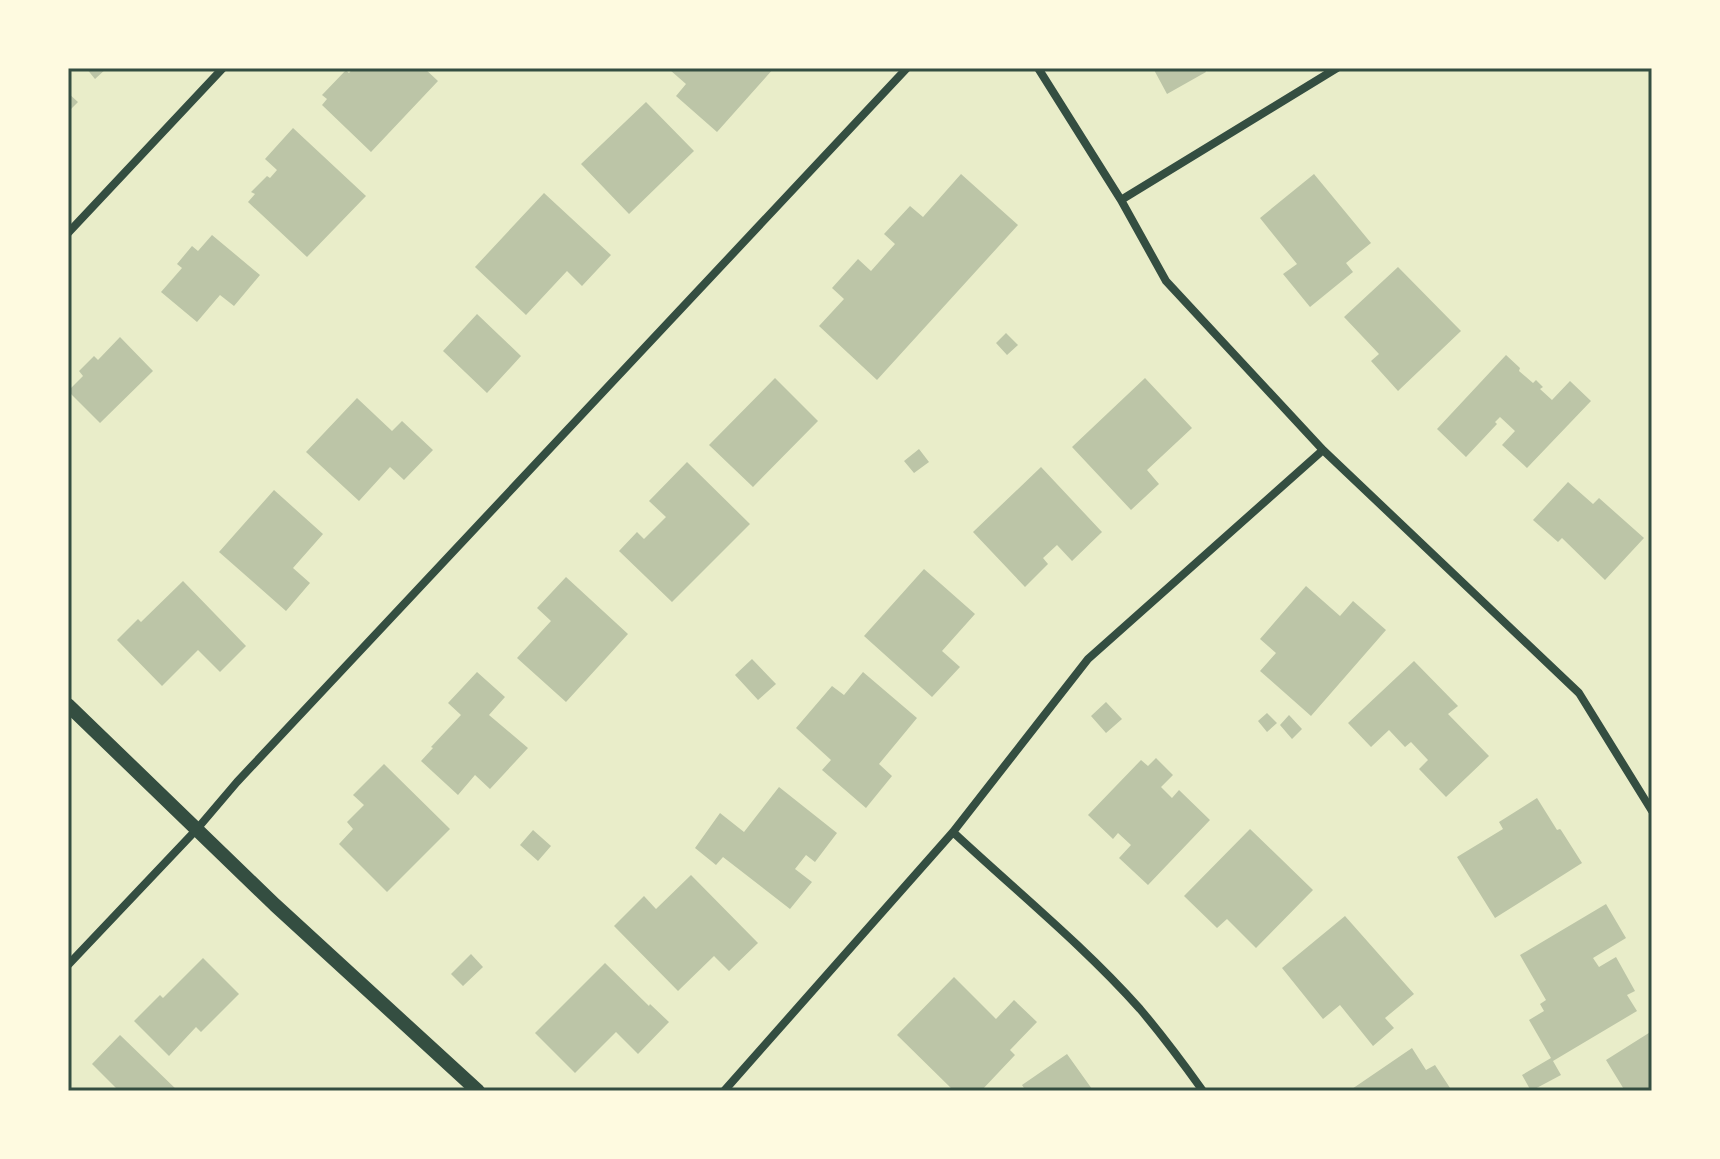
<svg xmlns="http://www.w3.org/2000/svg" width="1720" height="1159" font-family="'Sofia Sans Condensed',sans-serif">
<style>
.building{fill:#bcc5a7}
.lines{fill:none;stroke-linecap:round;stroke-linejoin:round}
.minor{stroke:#344e41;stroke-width:8}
.tertiary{stroke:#344e41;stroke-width:14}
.neatline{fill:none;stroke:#344e41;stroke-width:3}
</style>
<rect width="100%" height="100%" fill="#e9edc9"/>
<!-- building -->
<path class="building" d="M86,68H107L95,79Z
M353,68H424L438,81L371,152L322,105L327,99L322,95L346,70L349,73Z
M672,68H774L717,132L676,96L686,84L670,70Z
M1153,68H1204L1206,72L1167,94Z
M68,93L78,102L68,112Z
M646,102L694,151L629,214L581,164Z
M293,128L366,196L307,257L248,202L255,194L251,192L267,176L270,178L277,170L265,159Z
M961,174L1018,225L877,380L819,326L844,299L832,288L858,259L871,271L895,244L884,234L910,206L923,217Z
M1314,174L1371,243L1346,263L1353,272L1310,307L1283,274L1297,264L1260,218Z
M544,193L611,255L582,286L567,271L526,315L475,267Z
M212,235L260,275L234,306L220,295L197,322L161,292L182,268L177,264L192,246L198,251Z
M1398,267L1461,331L1398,391L1371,361L1379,354L1344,317Z
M477,314L521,356L487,393L443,351Z
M1006,333L1018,345L1007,355L996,343Z
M120,337L153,371L100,423L68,391L83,376L79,371L94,356L98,360Z
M1506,355L1520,368L1519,371L1533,383L1536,380L1543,387L1540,389L1552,400L1570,381L1591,401L1527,468L1502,445L1515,431L1500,417L1495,422L1497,424L1466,457L1437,429Z
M775,378L818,421L753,487L709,445Z
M1145,378L1192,428L1147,470L1159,484L1131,510L1072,447Z
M357,398L392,431L402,421L433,450L404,480L390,467L359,501L306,452Z
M919,449L929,462L914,473L904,461Z
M687,462L750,524L672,602L619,551L637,532L644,539L666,517L649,501Z
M1041,467L1102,532L1072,561L1057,545L1043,558L1048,564L1025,587L973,532Z
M1568,482L1593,504L1599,498L1644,538L1605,580L1562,538L1558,542L1533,520Z
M274,490L323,534L293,568L310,583L286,611L219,552Z
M924,569L975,614L942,651L960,667L932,697L864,636Z
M566,577L628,634L566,702L517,658L551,621L537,608Z
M183,581L246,646L220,672L198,650L162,686L117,640L138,619L141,622Z
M1306,586L1340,616L1353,601L1386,630L1311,716L1260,671L1276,653L1260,639Z
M752,659L776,684L758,700L735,675Z
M1414,661L1458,706L1448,714L1489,756L1446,797L1419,769L1428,760L1411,742L1405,747L1389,730L1371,747L1348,723Z
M477,672L505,697L489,715L528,748L490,789L475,775L458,795L421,761L433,748L431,747L461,715L448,703Z
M863,672L917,718L879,764L892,776L866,808L822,770L831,760L796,728L832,686L844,695Z
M1106,702L1122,719L1106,733L1091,716Z
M1267,713L1277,723L1267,732L1258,721Z
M1289,715L1302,729L1292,739L1280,725Z
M1156,758L1173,775L1161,787L1172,798L1179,790L1210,820L1148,885L1119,858L1131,845L1118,833L1113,839L1088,815L1141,760L1148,766Z
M384,764L450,829L387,892L339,844L353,829L347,822L364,805L353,795Z
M779,787L837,833L815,862L806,855L795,869L812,882L790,909L723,857L716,865L695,848L720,813L744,832Z
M1537,798L1557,830L1560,829L1561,830L1582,863L1495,918L1457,857L1503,829L1499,822Z
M1250,829L1313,890L1256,948L1227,919L1217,928L1184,896Z
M533,830L551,846L538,861L520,845Z
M691,875L758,943L729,971L714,956L678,991L614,926L644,896L656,909Z
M1606,904L1626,938L1593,958L1599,967L1616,957L1635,991L1627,995L1637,1011L1553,1061L1561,1075L1531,1091L1522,1075L1551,1058L1529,1020L1544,1011L1540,1004L1546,1000L1520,955Z
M1345,916L1414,994L1385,1018L1394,1028L1373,1046L1340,1005L1323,1019L1282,968Z
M471,954L483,967L463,986L451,974Z
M203,958L239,994L201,1032L196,1027L169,1056L134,1021L160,995L163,998Z
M605,963L649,1006L650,1004L669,1022L638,1054L616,1032L575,1073L535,1033Z
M954,977L996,1019L1014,1000L1037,1022L1010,1050L1015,1055L981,1091H954L897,1035Z
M1652,1031V1091H1625L1606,1060Z
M120,1035L178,1091H119L92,1064Z
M1412,1048L1426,1070L1435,1065L1452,1091H1349Z
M1067,1054L1092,1089L1089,1091H1020L1024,1088L1022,1085Z"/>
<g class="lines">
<!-- minor -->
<path class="minor" d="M1038,68L1121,200L1166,281L1323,450L1579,693L1652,811
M1121,200L1337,68
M68,233L223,68
M953,832C1015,890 1083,945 1140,1009C1162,1035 1183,1063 1203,1091
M68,965L197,829L237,782L907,68
M724,1091L953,832L1088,659L1323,450"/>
<!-- tertiary -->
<path class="tertiary" d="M68,705L275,905L478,1091"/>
</g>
<!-- border -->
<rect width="1720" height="1159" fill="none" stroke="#fefae0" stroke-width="140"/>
<rect x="70" y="70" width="1580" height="1019" class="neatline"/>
</svg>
